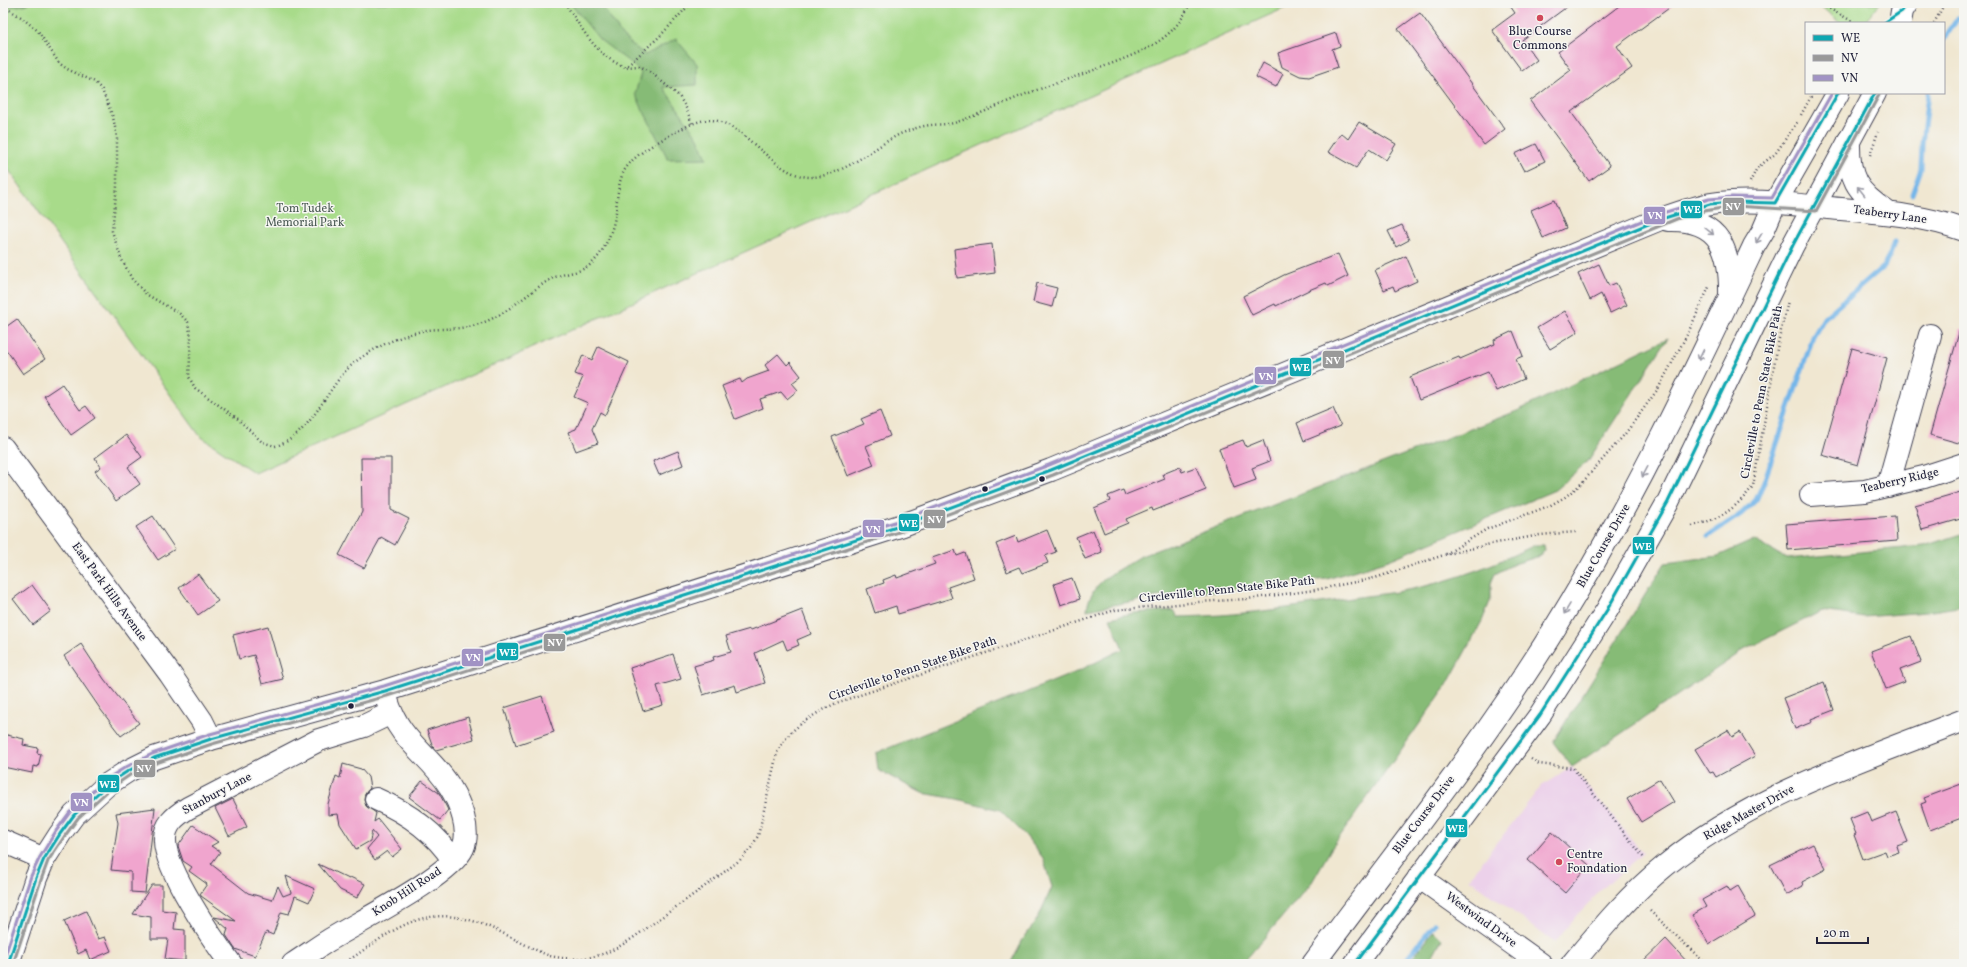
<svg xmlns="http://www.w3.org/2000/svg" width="1967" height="967" font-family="Vollkorn,serif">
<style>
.built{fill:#ecd1ea}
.green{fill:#a8db8a;stroke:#657e62}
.forest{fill:#86bb76;stroke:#546e58}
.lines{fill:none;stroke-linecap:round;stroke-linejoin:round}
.stream{stroke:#74b6e9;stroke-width:5}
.building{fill:#f0a5ce}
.minor-casing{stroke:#414052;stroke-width:24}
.major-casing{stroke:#414052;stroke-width:24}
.path{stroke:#414052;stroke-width:2.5;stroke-dasharray:1 3;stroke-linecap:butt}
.minor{stroke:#fff;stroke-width:22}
.major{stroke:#fff;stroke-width:22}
.bus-1-casing{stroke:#f6f6f2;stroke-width:6}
.bus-2-casing{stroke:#f6f6f2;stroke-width:6}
.bus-3-casing{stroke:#f6f6f2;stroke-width:6}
.bus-1{stroke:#0ea7b1;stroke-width:3}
.bus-2{stroke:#999;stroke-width:3}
.bus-3{stroke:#a193c4;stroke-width:3}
.oneway{stroke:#9c9ca7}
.poi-dot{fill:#d1495b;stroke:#f6f6f2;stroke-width:1.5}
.bus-dot{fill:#22223b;stroke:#f6f6f2;stroke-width:1.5}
.labels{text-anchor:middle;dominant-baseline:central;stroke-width:3;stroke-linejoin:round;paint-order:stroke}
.poi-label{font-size:12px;fill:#22223b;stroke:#f6f6f2}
.park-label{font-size:12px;fill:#4a5a53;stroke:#f6f6f2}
.street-label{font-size:12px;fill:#22223b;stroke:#f6f6f2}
.line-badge{stroke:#f6f6f2;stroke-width:1.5}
.badge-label{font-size:11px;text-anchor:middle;font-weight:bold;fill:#fff}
</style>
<rect width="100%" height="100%" fill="#f6f6f2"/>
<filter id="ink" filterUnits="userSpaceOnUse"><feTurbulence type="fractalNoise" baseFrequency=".025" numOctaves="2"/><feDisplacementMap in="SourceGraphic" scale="8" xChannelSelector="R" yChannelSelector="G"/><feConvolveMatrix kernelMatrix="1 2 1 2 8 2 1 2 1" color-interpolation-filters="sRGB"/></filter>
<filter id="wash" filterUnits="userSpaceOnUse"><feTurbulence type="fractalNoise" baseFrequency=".012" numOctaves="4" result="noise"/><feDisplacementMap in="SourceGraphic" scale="16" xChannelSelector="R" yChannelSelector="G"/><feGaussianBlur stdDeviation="0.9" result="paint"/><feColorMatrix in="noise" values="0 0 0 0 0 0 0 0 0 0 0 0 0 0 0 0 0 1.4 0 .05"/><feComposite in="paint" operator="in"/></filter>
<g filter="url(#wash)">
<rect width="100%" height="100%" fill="#f0e7d1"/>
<!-- built -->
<path class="built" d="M1572,767L1643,853L1603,888L1576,916L1555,943L1469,879L1541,786Z"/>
<!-- green -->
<path class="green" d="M3,3H1296L255,473L200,436L3,162Z
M1817,3H1880L1864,23H1840Z"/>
<!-- forest -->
<path class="forest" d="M3,3H29L24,5L3,8Z
M570,3H600L623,37L645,55L676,39L697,64V85L663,87L698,138L707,158L668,159L635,94L641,73L632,64L600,40Z
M1668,338L1588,461L1555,490L1389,560L1327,579L1156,597L1087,610C1090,580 1118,571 1141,556L1517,411Z
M1964,533V606L1926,612L1864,617L1822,611L1744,650L1572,767L1553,742L1665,563L1718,556L1754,540L1787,559L1924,546Z
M1535,545H1544L1545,550L1540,556L1514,564L1495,574L1491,583V599L1482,621L1447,685L1331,849L1312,882L1242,964H1010L1022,941L1038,918L1052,887L1043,858L1026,836L1000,810L957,799L922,793L878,770L876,753L1074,673L1123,649L1110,618L1133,613L1174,610L1178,617C1235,616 1290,608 1346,599C1368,595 1391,594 1412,589C1455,580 1496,564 1535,545Z
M1433,931L1442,939L1428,964H1408Z"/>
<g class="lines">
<!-- stream -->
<path class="stream" d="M1944,39L1958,18
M1912,194L1921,169L1922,144L1928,93
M1708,536L1741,514L1756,500L1764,482L1813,337L1824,318L1884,266L1890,255L1894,242
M1403,964L1434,924"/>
</g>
<g id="blocks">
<!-- building -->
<path class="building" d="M1508,3H1572L1522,40L1537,60L1522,71L1492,30L1515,13Z
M1623,3H1676L1617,46L1632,68L1571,112L1610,166L1589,181L1530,101L1571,70L1558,52Z
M1420,13L1505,129L1484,145L1398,29Z
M1336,33L1340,46L1332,49L1338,67L1309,77L1300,76L1282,67L1278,53Z
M1263,63L1283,74L1276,87L1256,77Z
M1359,122L1396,144L1386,160L1369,149L1356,168L1328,152L1341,133L1348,139Z
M1536,144L1545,161L1524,171L1515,154Z
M1554,200L1566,228L1543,238L1531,210Z
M1402,225L1409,240L1396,247L1388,231Z
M992,244L995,273L957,278L954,249Z
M1338,254L1348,276L1328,286L1326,283L1309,290L1276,306L1275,304L1252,315L1243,296L1284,275Z
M1406,256L1417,281L1395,291L1393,286L1384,290L1375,270Z
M1599,264L1609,286L1616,283L1627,305L1610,313L1601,294L1590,300L1578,274Z
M1037,283L1057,288L1052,307L1033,302Z
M1565,311L1578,332L1550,349L1537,328Z
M17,319L45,359L23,374L3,345V329Z
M1960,329H1964V435L1962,444L1930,435Z
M1513,331L1523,356L1516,359L1524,379L1496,391L1488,372L1419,400L1410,377L1459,357L1460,359L1495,344L1494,340Z
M598,347L629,362L605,415L600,412L592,429L598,443L576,451L568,432L576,429L588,403L574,397L583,377L575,374L583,355L592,360Z
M1852,348L1887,358L1858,465L1822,455Z
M778,354L787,365L790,362L801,376L792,383L798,390L787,399L781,392L760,399L763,408L735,419L722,386L740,379L742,383L747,379L769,371L765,365Z
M62,384L80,410L86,406L95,418L71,435L44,396Z
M1333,408L1341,426L1304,441L1297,423Z
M880,411L890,436L866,446L874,465L848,476L832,437L864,424L861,419Z
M126,435L142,457L128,467L140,484L116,501L95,471L101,467L95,458Z
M1243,440L1246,447L1263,440L1270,461L1252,468L1256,480L1234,488L1219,449Z
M678,451L683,465L659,475L653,461Z
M361,458H391V510L409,519L395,545L381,537L364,568L339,555L362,512Z
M1180,467L1182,472L1196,467L1206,490L1153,511L1152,508L1126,519L1128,523L1104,533L1094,508L1110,501L1108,496L1123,490L1125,495L1165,479L1163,474Z
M1964,491V518L1922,530L1915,505Z
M153,516L175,549L158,560L136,527Z
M1895,516L1897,541L1788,550L1786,524Z
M1047,530L1056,552L1045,556L1048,563L1022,573L1019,567L1007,572L996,544L1016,536L1018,542Z
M1093,530L1102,552L1085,559L1076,537Z
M955,550L957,556L965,553L974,578L948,587L952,598L898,614L896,606L875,613L867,589L884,583L883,580L896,575L897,578L935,564L932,558Z
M198,574L218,601L198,615L179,588Z
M1072,578L1080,599L1061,605L1054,584Z
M32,585L51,611L33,625L13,599Z
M802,610L811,634L797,640L799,645L787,650L783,640L755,653L765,683L737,692L735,685L703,695L694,666L714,660L713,657L731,652L726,636L750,629L751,630Z
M268,626L283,679L262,684L254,655L239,659L233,635Z
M1911,636L1921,662L1900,670L1905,682L1886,689L1871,651Z
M81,644L104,679L139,723L121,736L101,710L64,656Z
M673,654L681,679L657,686L663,705L643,711L630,668Z
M1824,682L1834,710L1811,719L1812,722L1795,729L1783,698Z
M542,696L554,732L516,745L504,708Z
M468,717L474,739L436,750L433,747L427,730Z
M1728,730L1732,737L1740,732L1755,756L1716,777L1713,772L1710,773L1695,749Z
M3,734L24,739L23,745L38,748L37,753L41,754L38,767L33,766L32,773L3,767Z
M343,764L361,769L368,777L370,788L365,794L364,800L366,806L376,813L374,822L378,819L402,849L392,857L387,851L375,860L367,849L377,837L372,831L370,841L356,849L340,824L338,814L328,815V804L336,776L340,778Z
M1660,779L1674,802L1641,822L1627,799Z
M422,781L439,793L446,806L448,810L440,820L409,797Z
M1964,783V817L1930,830L1921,804L1926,802L1924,798Z
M233,799L247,827L229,836L215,808Z
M155,808L145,893L131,892V872L111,870L118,823L116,813Z
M1867,812L1871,822L1896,812L1908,842L1897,846L1899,852L1887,856L1885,851L1863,859L1854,835L1856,834L1850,819Z
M193,825L218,842L211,846L220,852L211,864L248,893L272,900L278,886L283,896L291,893L286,876L315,889L309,902L295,896L289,914L281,912L273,935L266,932L255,956L235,949L226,935L228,929L214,917L236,921L201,896L200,894L207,884L189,871L192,867L183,861L178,846Z
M1552,832L1589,865L1565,893L1528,860Z
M1813,844L1826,869L1802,882L1803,886L1786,895L1770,865Z
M318,864L349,879L350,877L365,884L357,898L340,890Z
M152,885H162V910L176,912L174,929L185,930V961L165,959L168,939H151V917L133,914Z
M1727,886L1730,891L1738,886L1755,916L1709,944L1692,915L1706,907L1702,900Z
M86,911L98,939L105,937L111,951L90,960L86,950L78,954L64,921Z
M1666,939L1689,964H1640Z"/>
</g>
</g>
<g filter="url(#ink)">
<use href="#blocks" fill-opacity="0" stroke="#414052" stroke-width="1"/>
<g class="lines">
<defs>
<path id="minor" d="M1849,140C1848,177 1856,192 1887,212
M1668,220C1721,218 1731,251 1730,297
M3,448L170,674L202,721L211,739
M1888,486L1930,335
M1811,495L1865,491L1924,477L1964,464
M376,799C406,812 435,832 453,860
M3,841L44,859
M1419,877L1541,964
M8,964L36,878L44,859L60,834L74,815L108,784L128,771L154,758L211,739L385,691L903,525L1051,470L1658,220C1675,214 1693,207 1711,204C1750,198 1790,204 1829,208C1874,212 1921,214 1964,230
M231,964C213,940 165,869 165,841C164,825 175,816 188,808L319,740L364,726L391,713
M293,964C304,957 315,949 326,942C356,923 450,877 463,848C471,830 460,803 450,787C429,753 400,743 387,700
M1572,964C1601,929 1630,894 1666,865C1752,795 1862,760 1964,720"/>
<path id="major" d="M1900,23L1902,11L1907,3
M1313,964C1396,852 1485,742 1558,623C1633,502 1693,375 1754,246L1763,231L1775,203L1838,93
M1355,964L1540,715L1607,610L1668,502L1793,245L1875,93"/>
</defs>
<!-- minor casing -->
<use href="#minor" class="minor-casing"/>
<!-- major casing -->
<use href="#major" class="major-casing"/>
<!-- path -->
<path class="path" d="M565,3C581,27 597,58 626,67
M691,3L660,36L626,67L639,66L648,70L679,96L686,108L692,124
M1819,3L1852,21L1851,23
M3,6L21,17L38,31L59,63L67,69L95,82L102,90L113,117L117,137V186L112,231L121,258L132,279L146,294L180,314L188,322L191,337L189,377L195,388L238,419L262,442L275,446C306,439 324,396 343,374C352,363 364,355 377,348C392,340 410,333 427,330C445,328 462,330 479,324C507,315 527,293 551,279C564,272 580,274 591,264C605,252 613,230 616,212C617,199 618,183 624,171C633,156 651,146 665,138C678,131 695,120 709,120C743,119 772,176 810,177C843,177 872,148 900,134C910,130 920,126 931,125C940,124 949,125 957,122C981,114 1003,103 1026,94C1066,79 1108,67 1146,49C1166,38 1181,25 1190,3
M1934,23L1945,3
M1801,115L1813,93
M1870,155L1878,132
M1750,182L1757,168L1775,154L1798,121
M1692,526C1720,519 1735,510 1753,486L1778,343L1788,301
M1446,554L1487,529L1549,506L1565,497L1581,484L1625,434L1658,389L1688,333L1710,285
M1531,759L1539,764L1573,768L1644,858
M1650,911L1706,964
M343,964C395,930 422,900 487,926C509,935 529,948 550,956C565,959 581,960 596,956C619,950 640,933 659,919C686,900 714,880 740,860L751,848L758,836L777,753C789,727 812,716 836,703L1115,610L1199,602L1247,599L1315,590L1375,578L1444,555L1491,544L1540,535L1576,532"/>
<!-- minor -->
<use href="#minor" class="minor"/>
<!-- major -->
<use href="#major" class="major"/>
<defs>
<path id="bus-1" d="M1884,23L1902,11L1907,3
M8,964L36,878L44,859L60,834L74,815L108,784L128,771L154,758L211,739L385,691L903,525L1051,470L1658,220L1710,204L1732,202L1775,203L1838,93
M1355,964L1540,715L1607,610L1668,502L1793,245L1875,93"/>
<path id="bus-2" d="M13,964L41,880L48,861L64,837L78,818L111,788L130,775L156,763L212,744L387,696L905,530L1053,475L1679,218L1704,211L1735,206L1816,211L1879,95"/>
<path id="bus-3" d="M3,962L31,876L40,857L56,831L70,812L105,780L126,767L152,754L210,734L384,686L901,520L1049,465L1656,215L1709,199L1732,197L1772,198L1832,93"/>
</defs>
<!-- bus-1 casing -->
<use href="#bus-1" class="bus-1-casing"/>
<!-- bus-2 casing -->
<use href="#bus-2" class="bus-2-casing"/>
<!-- bus-3 casing -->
<use href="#bus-3" class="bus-3-casing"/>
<!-- bus-1 -->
<use href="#bus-1" class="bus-1"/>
<!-- bus-2 -->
<use href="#bus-2" class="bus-2"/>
<!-- bus-3 -->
<use href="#bus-3" class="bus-3"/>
</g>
<!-- one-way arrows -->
<defs><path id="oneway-shaft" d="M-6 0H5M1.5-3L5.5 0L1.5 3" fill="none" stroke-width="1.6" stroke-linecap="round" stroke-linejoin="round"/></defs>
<g class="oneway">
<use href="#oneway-shaft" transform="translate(1861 191) rotate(-129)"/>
<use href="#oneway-shaft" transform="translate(1709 231) rotate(38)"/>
<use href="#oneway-shaft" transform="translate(1759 238) rotate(121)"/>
<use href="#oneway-shaft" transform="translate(1701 355) rotate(116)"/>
<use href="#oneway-shaft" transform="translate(1645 472) rotate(118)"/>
<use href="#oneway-shaft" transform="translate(1567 609) rotate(121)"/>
</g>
</g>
<!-- markers -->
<g class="poi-dot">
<circle cx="1540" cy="18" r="4"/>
<circle cx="1559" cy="862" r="4"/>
</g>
<g class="bus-dot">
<circle cx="1042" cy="479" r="3.5"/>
<circle cx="985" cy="489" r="3.5"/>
<circle cx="351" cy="706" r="3.5"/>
</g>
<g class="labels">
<!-- poi labels -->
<g class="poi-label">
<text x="1540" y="32">Blue Course<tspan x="1540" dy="14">Commons</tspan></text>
<text x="1567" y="855" text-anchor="start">Centre<tspan x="1567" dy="14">Foundation</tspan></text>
</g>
<!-- park labels -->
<g class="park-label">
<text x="305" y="209">Tom Tudek<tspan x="305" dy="14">Memorial Park</tspan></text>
</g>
<!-- street labels -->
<g class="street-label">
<text transform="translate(1890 215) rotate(8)">Teaberry Lane</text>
<text transform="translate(1762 392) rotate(-79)">Circleville to Penn State Bike Path</text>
<text transform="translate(1900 481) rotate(-13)">Teaberry Ridge</text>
<text transform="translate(1604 546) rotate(-60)">Blue Course Drive</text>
<text transform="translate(1227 590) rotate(-6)">Circleville to Penn State Bike Path</text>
<text transform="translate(109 592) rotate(54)">East Park Hills Avenue</text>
<text transform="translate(913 669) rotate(-19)">Circleville to Penn State Bike Path</text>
<text transform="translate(217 794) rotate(-28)">Stanbury Lane</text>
<text transform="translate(1749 813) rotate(-29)">Ridge Master Drive</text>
<text transform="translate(1424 815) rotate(-53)">Blue Course Drive</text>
<text transform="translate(407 892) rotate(-33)">Knob Hill Road</text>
<text transform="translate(1481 920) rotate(36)">Westwind Drive</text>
</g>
</g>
<g class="line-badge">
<rect x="1722" y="197" width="23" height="19" rx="4" fill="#999"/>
<rect x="1680" y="200" width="23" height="19" rx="4" fill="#0ea7b1"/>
<rect x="1643" y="206" width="23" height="19" rx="4" fill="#a193c4"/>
<rect x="1322" y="350" width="23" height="19" rx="4" fill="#999"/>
<rect x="1289" y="357" width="23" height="20" rx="4" fill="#0ea7b1"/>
<rect x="1254" y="366" width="23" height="19" rx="4" fill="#a193c4"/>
<rect x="923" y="509" width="23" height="20" rx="4" fill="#999"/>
<rect x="898" y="513" width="22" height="19" rx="4" fill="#0ea7b1"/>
<rect x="862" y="519" width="23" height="19" rx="4" fill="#a193c4"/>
<rect x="1632" y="536" width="23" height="19" rx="4" fill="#0ea7b1"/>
<rect x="543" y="633" width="23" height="19" rx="4" fill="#999"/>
<rect x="496" y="642" width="23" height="19" rx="4" fill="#0ea7b1"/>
<rect x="461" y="648" width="23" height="19" rx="4" fill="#a193c4"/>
<rect x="133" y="759" width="23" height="19" rx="4" fill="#999"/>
<rect x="97" y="774" width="23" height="19" rx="4" fill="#0ea7b1"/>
<rect x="70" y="792" width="23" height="20" rx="4" fill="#a193c4"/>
<rect x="1445" y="818" width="23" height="20" rx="4" fill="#0ea7b1"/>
</g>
<g class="badge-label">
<text x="1733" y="210">NV</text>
<text x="1692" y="213">WE</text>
<text x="1655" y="219">VN</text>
<text x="1333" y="364">NV</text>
<text x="1301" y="371">WE</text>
<text x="1266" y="380">VN</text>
<text x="935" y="523">NV</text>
<text x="909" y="527">WE</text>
<text x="873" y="533">VN</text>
<text x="1643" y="550">WE</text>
<text x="555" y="646">NV</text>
<text x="508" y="656">WE</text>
<text x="473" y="661">VN</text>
<text x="144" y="772">NV</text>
<text x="108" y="788">WE</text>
<text x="81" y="806">VN</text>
<text x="1456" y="832">WE</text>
</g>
<!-- margin -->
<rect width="1967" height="967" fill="none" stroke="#f6f6f2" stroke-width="16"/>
<!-- legend -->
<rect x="1805" y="22" width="140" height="72" fill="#f6f6f2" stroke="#a1a1a9"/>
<rect x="1813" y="35" width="20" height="6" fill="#0ea7b1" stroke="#a1a1a9"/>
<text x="1841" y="42" font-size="12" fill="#22223b">WE</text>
<rect x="1813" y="55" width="20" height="6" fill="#999999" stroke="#a1a1a9"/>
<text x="1841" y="62" font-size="12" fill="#22223b">NV</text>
<rect x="1813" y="75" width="20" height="6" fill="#a193c4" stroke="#a1a1a9"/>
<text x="1841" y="82" font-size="12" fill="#22223b">VN</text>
<!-- scale -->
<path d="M1817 937v6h51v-6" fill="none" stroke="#22223b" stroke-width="2"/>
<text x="1823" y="937" font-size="12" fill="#22223b" stroke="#f6f6f2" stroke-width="3" paint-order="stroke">20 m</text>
</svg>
